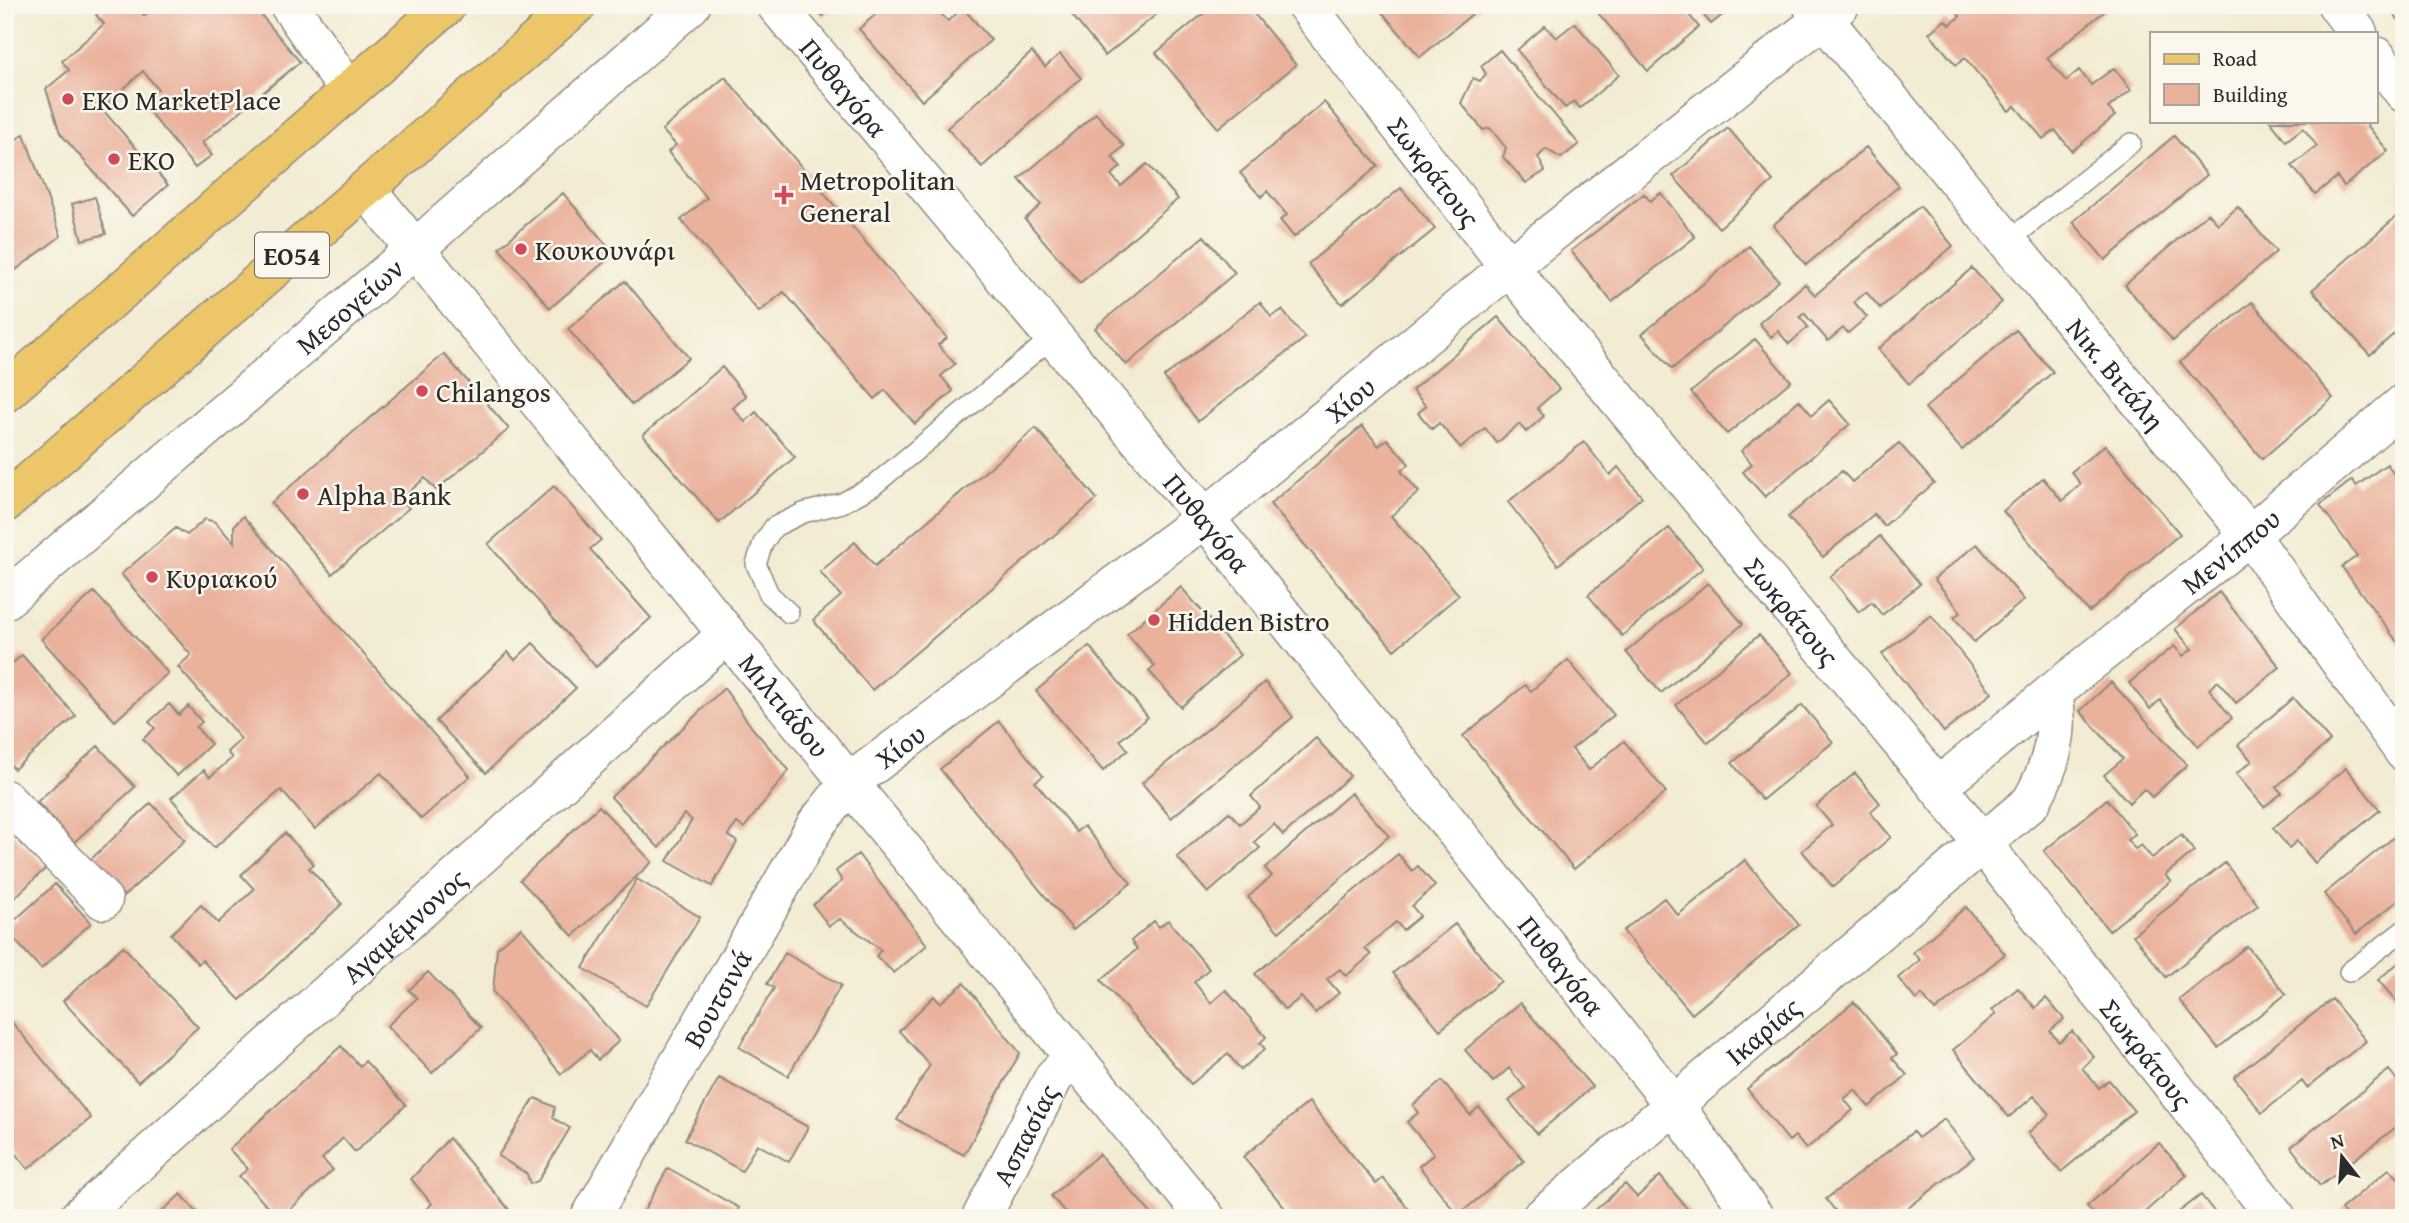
<svg xmlns="http://www.w3.org/2000/svg" width="2409" height="1223" font-family="'Gentium Book Plus',serif">
<style>
.building{fill:#eab19b}
.lines{fill:none;stroke-linecap:round;stroke-linejoin:round}
.lane-casing{stroke:#8f8b7f;stroke-width:22}
.street-casing{stroke:#8f8b7f;stroke-width:41}
.primary-casing{stroke:#8f8b7f;stroke-width:41}
.lane{stroke:#fff;stroke-width:19}
.street{stroke:#fff;stroke-width:38}
.primary{stroke:#ecc669;stroke-width:38}
.poi-dot{fill:#d1495b;stroke:#fbf7ec;stroke-width:2.5}
.labels{text-anchor:middle;dominant-baseline:central;stroke-width:5;stroke-linejoin:round;paint-order:stroke}
.shield{fill:#fbf7ec;stroke:#696865;stroke-width:2}
.shield-label{font-size:26px;font-weight:bold;fill:#2b2b2b}
.street-label{font-size:28px;fill:#2b2b2b;stroke:#fbf7ec}
.poi-label{font-size:28px;fill:#2b2b2b;stroke:#fbf7ec;text-anchor:start}
</style>
<rect width="100%" height="100%" fill="#fbf7ec"/>
<filter id="ink" filterUnits="userSpaceOnUse"><feTurbulence type="fractalNoise" baseFrequency=".0143" numOctaves="2"/><feDisplacementMap in="SourceGraphic" scale="14" xChannelSelector="R" yChannelSelector="G"/><feConvolveMatrix kernelMatrix="1 2 1 2 8 2 1 2 1" color-interpolation-filters="sRGB"/></filter>
<filter id="wash" filterUnits="userSpaceOnUse"><feTurbulence type="fractalNoise" baseFrequency=".00686" numOctaves="4" result="noise"/><feDisplacementMap in="SourceGraphic" scale="28" xChannelSelector="R" yChannelSelector="G"/><feGaussianBlur stdDeviation="1.57" result="paint"/><feColorMatrix in="noise" values="0 0 0 0 0 0 0 0 0 0 0 0 0 0 0 0 0 1.4 0 .05"/><feComposite in="paint" operator="in"/></filter>
<g filter="url(#wash)">
<rect width="100%" height="100%" fill="#f3ebd3"/>
<g id="blocks">
<!-- building -->
<path class="building" d="M108,5H135L144,16L156,5H218L224,13L233,5H253L300,62L202,143L212,155L195,168L141,102L158,89L143,71L102,109L168,185L132,216L60,133L46,89L69,70L62,61L104,24L96,15Z
M813,5H834L823,16Z
M886,5H949L940,13L948,21L963,8L991,40L922,101L859,29Z
M1072,5H1168L1105,56L1067,9Z
M1214,5H1247L1296,65L1218,128L1156,53Z
M1388,5H1483L1420,57L1381,11Z
M1591,5H1681L1699,27L1648,71Z
M1695,5H1735L1711,24Z
M1952,5H1998L2002,11L2010,5H2112L2047,58L2066,81L2079,70L2091,85L2114,68L2131,90L2108,108L2115,116L2072,151L2055,130L2043,139L2015,106L2009,111L1965,58L1956,65L1929,33L1945,20L1950,25L1960,16Z
M2387,5H2404V20L2401,23Z
M1575,23L1619,75L1580,108L1574,101L1565,108L1517,50L1545,26L1556,38Z
M1500,50L1579,144L1561,158L1546,149L1538,157L1545,171L1526,183L1503,157L1506,148L1490,128L1483,130L1461,103L1473,78L1480,81L1486,74L1481,66Z
M1032,52L1045,67L1060,54L1081,78L982,167L947,128Z
M725,77L947,338L938,345L955,364L941,376L953,391L915,424L885,390L875,399L784,292L759,312L681,220L707,198L668,152L676,145L662,130Z
M1324,102L1378,166L1294,237L1280,220L1287,215L1267,191L1261,197L1240,173Z
M1096,113L1124,146L1112,157L1121,167L1111,175L1121,186L1147,164L1178,199L1080,283L1025,219L1041,205L1019,179Z
M2270,121H2373L2367,125L2388,151L2344,186L2337,177L2315,194L2292,166L2317,146L2303,128L2286,141Z
M1728,128L1773,181L1719,228L1673,176Z
M24,134L61,236L5,278V147Z
M2174,136L2207,175L2105,260L2073,222Z
M1866,147L1899,186L1806,265L1773,225Z
M1401,188L1435,229L1342,304L1308,264Z
M563,193L614,254L550,308L499,248Z
M1661,193L1695,237L1612,302L1571,251L1644,194L1650,201Z
M95,197L106,234L82,240L72,204Z
M1920,206L1953,246L1880,308L1866,292L1854,302L1867,317L1848,333L1843,328L1828,341L1804,313L1800,317L1808,327L1789,344L1778,331L1771,337L1759,323L1805,284L1815,295Z
M2238,207L2276,252L2173,341L2125,285L2208,213L2218,224Z
M2404,210V325L2370,355L2312,290Z
M1204,236L1235,273L1126,365L1095,328Z
M1749,246L1779,281L1672,369L1642,334Z
M1972,268L2002,302L1909,384L1878,349Z
M625,281L689,358L632,405L568,329Z
M1260,302L1271,317L1282,310L1305,338L1198,421L1164,377Z
M2252,302L2333,398L2262,459L2180,362Z
M1498,317L1559,389L1537,408L1544,416L1526,432L1519,424L1497,443L1485,428L1461,448L1439,423L1432,429L1418,413L1426,406L1412,390Z
M2016,330L2053,372L1962,450L1925,408Z
M1755,339L1791,381L1727,434L1691,392Z
M444,354L509,429L436,490L425,478L401,499L409,508L332,574L271,503Z
M722,367L746,396L733,408L745,422L756,412L795,457L719,523L643,435Z
M1799,400L1812,415L1829,400L1850,424L1765,497L1743,472L1752,464L1741,451Z
M1362,426L1379,446L1387,439L1409,464L1401,471L1419,492L1391,516L1459,595L1394,650L1270,504Z
M1036,428L1097,499L872,690L813,620L841,596L820,572L855,542L875,566Z
M1584,442L1610,475L1618,467L1642,497L1558,565L1508,502Z
M1899,443L1934,483L1884,526L1874,514L1823,557L1788,517L1842,471L1852,482Z
M2105,445L2180,534L2089,612L2003,511L2043,478L2062,501L2081,484L2071,472Z
M2387,464L2393,473L2404,465V651L2342,567L2357,556L2320,505L2352,480L2356,486Z
M554,486L601,540L590,549L651,618L596,667L488,544Z
M243,516L470,776L421,819L381,773L315,829L281,790L214,848L171,798L204,770L210,777L232,758L227,752L241,739L178,667L191,655L121,574L176,528L187,535L205,519L215,522L234,543V526Z
M1669,528L1703,568L1622,636L1588,595Z
M1880,536L1920,584L1882,615L1872,602L1859,612L1830,577Z
M1977,544L2024,600L1974,642L1954,617L1961,612L1934,579Z
M1708,583L1743,624L1661,693L1626,652Z
M1181,587L1240,655L1181,707L1149,671L1155,666L1127,634Z
M94,592L168,673L115,721L41,639Z
M2219,592L2280,667L2236,703L2218,681L2209,689L2232,718L2198,746L2160,700L2150,709L2129,683L2174,646L2183,656L2192,649L2175,629Z
M1931,615L1992,693L1944,732L1882,654Z
M1759,635L1792,673L1708,743L1676,705Z
M533,643L576,688L486,773L436,721L508,652L515,660Z
M1089,646L1148,717L1120,740L1128,750L1103,771L1036,691Z
M22,655L76,716L14,769L5,759V670Z
M1568,660L1614,715L1572,749L1589,770L1624,741L1666,792L1574,869L1463,736L1525,685L1531,691Z
M1265,682L1293,717L1171,818L1142,783Z
M2111,682L2187,765L2152,797L2144,789L2129,803L2104,775L2123,759L2080,711Z
M724,688L753,729L789,770L744,828L737,823L728,835L737,842L712,886L667,861L692,820L684,814L659,848L611,797Z
M2293,698L2330,741L2276,787L2282,793L2264,807L2236,774L2252,761L2238,745Z
M169,704L179,715L188,706L202,722L196,727L211,744L177,776L143,739L155,728L149,722Z
M1802,705L1833,742L1762,800L1732,763Z
M999,721L1043,776L1035,782L1076,832L1084,826L1131,883L1073,930L940,769Z
M1316,738L1350,776L1283,835L1274,824L1254,842L1260,848L1208,893L1177,857L1229,812L1240,824L1260,807L1251,796Z
M98,746L135,787L74,842L37,802Z
M2346,768L2380,810L2315,863L2297,841L2289,848L2273,828Z
M1855,773L1880,803L1870,812L1891,837L1833,887L1802,851L1832,825L1816,806Z
M1351,793L1389,836L1279,932L1248,897L1272,876L1265,868Z
M2107,799L2135,834L2127,840L2135,849L2141,845L2152,858L2181,835L2194,851L2165,875L2171,881L2109,931L2044,851Z
M151,803L185,840L124,896L90,860Z
M599,806L652,862L573,936L520,880Z
M2404,829V896L2356,934L2324,894Z
M11,832L46,868L5,907V837Z
M285,833L314,864L309,868L342,904L240,1000L202,960L198,964L171,934L201,905L218,923L254,889L241,875Z
M858,854L927,945L894,973L876,956L881,950L840,919L829,926L813,905L842,881L836,871Z
M1398,854L1412,871L1418,866L1435,886L1412,906L1420,916L1403,930L1396,922L1365,948L1371,955L1346,976L1340,969L1327,979L1339,993L1315,1013L1301,997L1285,1010L1255,974Z
M1745,860L1799,925L1692,1014L1623,931L1664,898L1678,915Z
M2225,863L2258,905L2166,977L2133,935Z
M637,879L700,917L646,1006L583,968Z
M55,884L91,923L41,969L5,929Z
M1966,907L2005,954L1935,1011L1922,995L1916,1000L1898,978L1920,960L1913,952Z
M1168,920L1209,969L1194,982L1211,1003L1226,990L1266,1037L1260,1043L1265,1049L1241,1070L1228,1054L1191,1084L1101,980L1137,949L1131,941L1154,921L1159,927Z
M1455,924L1501,981L1440,1030L1393,973Z
M521,928L619,1041L598,1060L590,1050L561,1074L493,992L497,948Z
M123,946L198,1027L138,1082L63,1001Z
M2247,946L2286,994L2218,1048L2179,1000Z
M785,953L841,985L788,1076L739,1047L774,988L767,984Z
M2404,958V1010L2378,980Z
M428,972L481,1028L432,1073L387,1026L417,998L409,990Z
M964,983L1020,1053L964,1155L897,1120L930,1065L899,1031L934,996L940,1003Z
M2018,988L2035,1008L2046,998L2064,1019L2050,1031L2059,1042L2072,1031L2094,1057L2082,1068L2099,1088L2109,1080L2134,1111L2061,1172L2028,1133L2050,1114L2034,1096L2009,1117L1953,1050L1996,1014L1992,1010Z
M2332,999L2366,1041L2307,1088L2302,1081L2262,1113L2234,1077Z
M1854,1002L1897,1054L1892,1058L1907,1075L1869,1107L1855,1090L1844,1099L1853,1110L1806,1149L1795,1136L1789,1141L1747,1089Z
M1520,1003L1592,1087L1537,1134L1509,1101L1525,1088L1509,1068L1493,1082L1465,1050Z
M5,1014L91,1118L28,1169L5,1141Z
M341,1046L360,1066L365,1061L406,1105L355,1152L343,1138L322,1159L333,1170L281,1218H278L239,1176L248,1169L229,1149Z
M2389,1070L2404,1089V1121L2320,1186L2291,1147Z
M719,1078L808,1127L789,1162L757,1144L742,1171L685,1139Z
M1442,1081L1470,1115L1479,1107L1524,1161L1458,1215L1419,1166L1434,1154L1407,1122L1418,1113L1413,1105Z
M535,1098L555,1107L553,1118L570,1128L538,1181L530,1184L527,1174L498,1156Z
M1309,1102L1376,1184L1383,1178L1416,1218H1293L1243,1157Z
M1944,1119L1974,1157L1895,1218H1841L1826,1199L1913,1132L1918,1138Z
M449,1138L516,1218H417L432,1204L411,1179Z
M2159,1143L2187,1175L2138,1218H2097L2087,1206Z
M1099,1154L1155,1218H1070L1051,1196Z
M668,1168L739,1208L734,1218H640Z
M2389,1169L2398,1178L2404,1173V1218H2348L2341,1209Z
M1660,1176L1695,1218H1598L1593,1212L1625,1184L1637,1197Z
M181,1194L202,1218H155Z
M2201,1195L2219,1218H2171Z
M5,1201L20,1218H5Z"/>
</g>
</g>
<g filter="url(#ink)">
<use href="#blocks" fill-opacity="0" stroke="#8f8b7f" stroke-width="2"/>
<g class="lines">
<defs>
<path id="lane" d="M2007,242L2131,143
M789,613L769,594L756,564L763,543L774,527L803,513L842,503L873,486L1053,337
M2349,972L2404,930"/>
<g id="street">
<path d="M289,5L348,90"/>
<path id="s1" d="M776,5L1205,518L1675,1106L1755,1218"/>
<path id="s2" d="M1306,5L1509,267L1938,787L2277,1218"/>
<path id="s3" d="M1812,5L2250,535L2404,752"/>
<path d="M2337,5L2358,33"/>
<path d="M2376,56L2404,93"/>
<path id="s4" d="M367,190L727,634L1206,1218"/>
<path id="s5" d="M5,600L415,249L691,5"/>
<path id="s6" d="M1938,787L2053,692L2250,535L2404,403"/>
<path d="M5,799L103,900"/>
<path id="s7" d="M78,1218L727,634"/>
<path id="s8" d="M590,1218L817,823L849,783L1205,518L1509,267L1840,5"/>
<path id="s9" d="M981,1218L1054,1077L1074,1057"/>
<path id="s10" d="M1541,1218L2031,802C2051,767 2061,733 2053,692"/>
</g>
<path id="primary" d="M5,393L447,5
M5,503L577,5"/>
</defs>
<!-- lane casing -->
<use href="#lane" class="lane-casing"/>
<!-- street casing -->
<use href="#street" class="street-casing"/>
<!-- primary casing -->
<use href="#primary" class="primary-casing"/>
<!-- lane -->
<use href="#lane" class="lane"/>
<!-- street -->
<use href="#street" class="street"/>
<!-- primary -->
<use href="#primary" class="primary"/>
</g>
</g>
<!-- markers -->
<g class="poi-dot">
<circle cx="68" cy="99" r="7"/>
<circle cx="114" cy="159" r="7"/>
<path d="M780.5 184.5h7v7h7v7h-7v7h-7v-7h-7v-7h7z"/>
<circle cx="521" cy="249" r="7"/>
<circle cx="422" cy="391" r="7"/>
<circle cx="303" cy="494" r="7"/>
<circle cx="152" cy="577" r="7"/>
<circle cx="1154" cy="620" r="7"/>
</g>
<g class="labels">
<!-- shield labels -->
<rect class="shield" x="255" y="232.5" width="74" height="45" rx="5"/>
<g class="shield-label">
<text x="292" y="255">ΕΟ54</text>
</g>
<!-- street labels -->
<g class="street-label">
<text stroke="none"><textPath href="#s1" startOffset="107">Πυθαγόρα</textPath></text>
<text stroke="none"><textPath href="#s2" startOffset="210">Σωκράτους</textPath></text>
<text stroke="none"><textPath href="#s5" startOffset="453">Μεσογείων</textPath></text>
<text stroke="none"><textPath href="#s3" startOffset="478">Νικ. Βιτάλη</textPath></text>
<text stroke="none"><textPath href="#s8" startOffset="1138">Χίου</textPath></text>
<text stroke="none"><textPath href="#s1" startOffset="674">Πυθαγόρα</textPath></text>
<text stroke="none"><textPath href="#s6" startOffset="376">Μενίππου</textPath></text>
<text stroke="none"><textPath href="#s2" startOffset="777">Σωκράτους</textPath></text>
<text stroke="none"><textPath href="#s4" startOffset="663">Μιλτιάδου</textPath></text>
<text stroke="none"><textPath href="#s8" startOffset="570">Χίου</textPath></text>
<text stroke="none"><textPath href="#s7" startOffset="438">Αγαμέμνονος</textPath></text>
<text stroke="none"><textPath href="#s1" startOffset="1241">Πυθαγόρα</textPath></text>
<text stroke="none"><textPath href="#s8" startOffset="254">Βουτσινά</textPath></text>
<text stroke="none"><textPath href="#s10" startOffset="290">Ικαρίας</textPath></text>
<text stroke="none"><textPath href="#s2" startOffset="1344">Σωκράτους</textPath></text>
<text stroke="none"><textPath href="#s9" startOffset="94">Ασπασίας</textPath></text>
</g>
<!-- poi labels -->
<g class="poi-label">
<text x="82" y="99">EKO MarketPlace</text>
<text x="128" y="159">EKO</text>
<text x="800" y="179">Metropolitan<tspan x="800" dy="32">General</tspan></text>
<text x="535" y="249">Κουκουνάρι</text>
<text x="436" y="391">Chilangos</text>
<text x="317" y="494">Alpha Bank</text>
<text x="166" y="577">Κυριακού</text>
<text x="1168" y="620">Hidden Bistro</text>
</g>
</g>
<!-- margin -->
<rect width="2409" height="1223" fill="none" stroke="#fbf7ec" stroke-width="28"/>
<!-- legend -->
<rect x="2150" y="32" width="228" height="91" fill="#fbf7ec" stroke="#a8a59f" stroke-width="2"/>
<rect x="2164" y="54" width="35" height="10" fill="#ecc669" stroke="#a8a59f" stroke-width="2"/>
<text x="2213" y="66" font-size="21" fill="#2b2b2b">Road</text>
<rect x="2164" y="84" width="35" height="21" fill="#eab19b" stroke="#a8a59f" stroke-width="2"/>
<text x="2213" y="102" font-size="21" fill="#2b2b2b">Building</text>
<!-- north arrow -->
<g transform="translate(2342 1157) rotate(343)" stroke="#fbf7ec" stroke-width="5" paint-order="stroke">
<path d="M0-5L12 26L0 18L-12 26Z" fill="#2b2b2b"/>
<text y="-10" font-size="19" font-weight="bold" text-anchor="middle" fill="#2b2b2b">N</text>
</g>
</svg>
